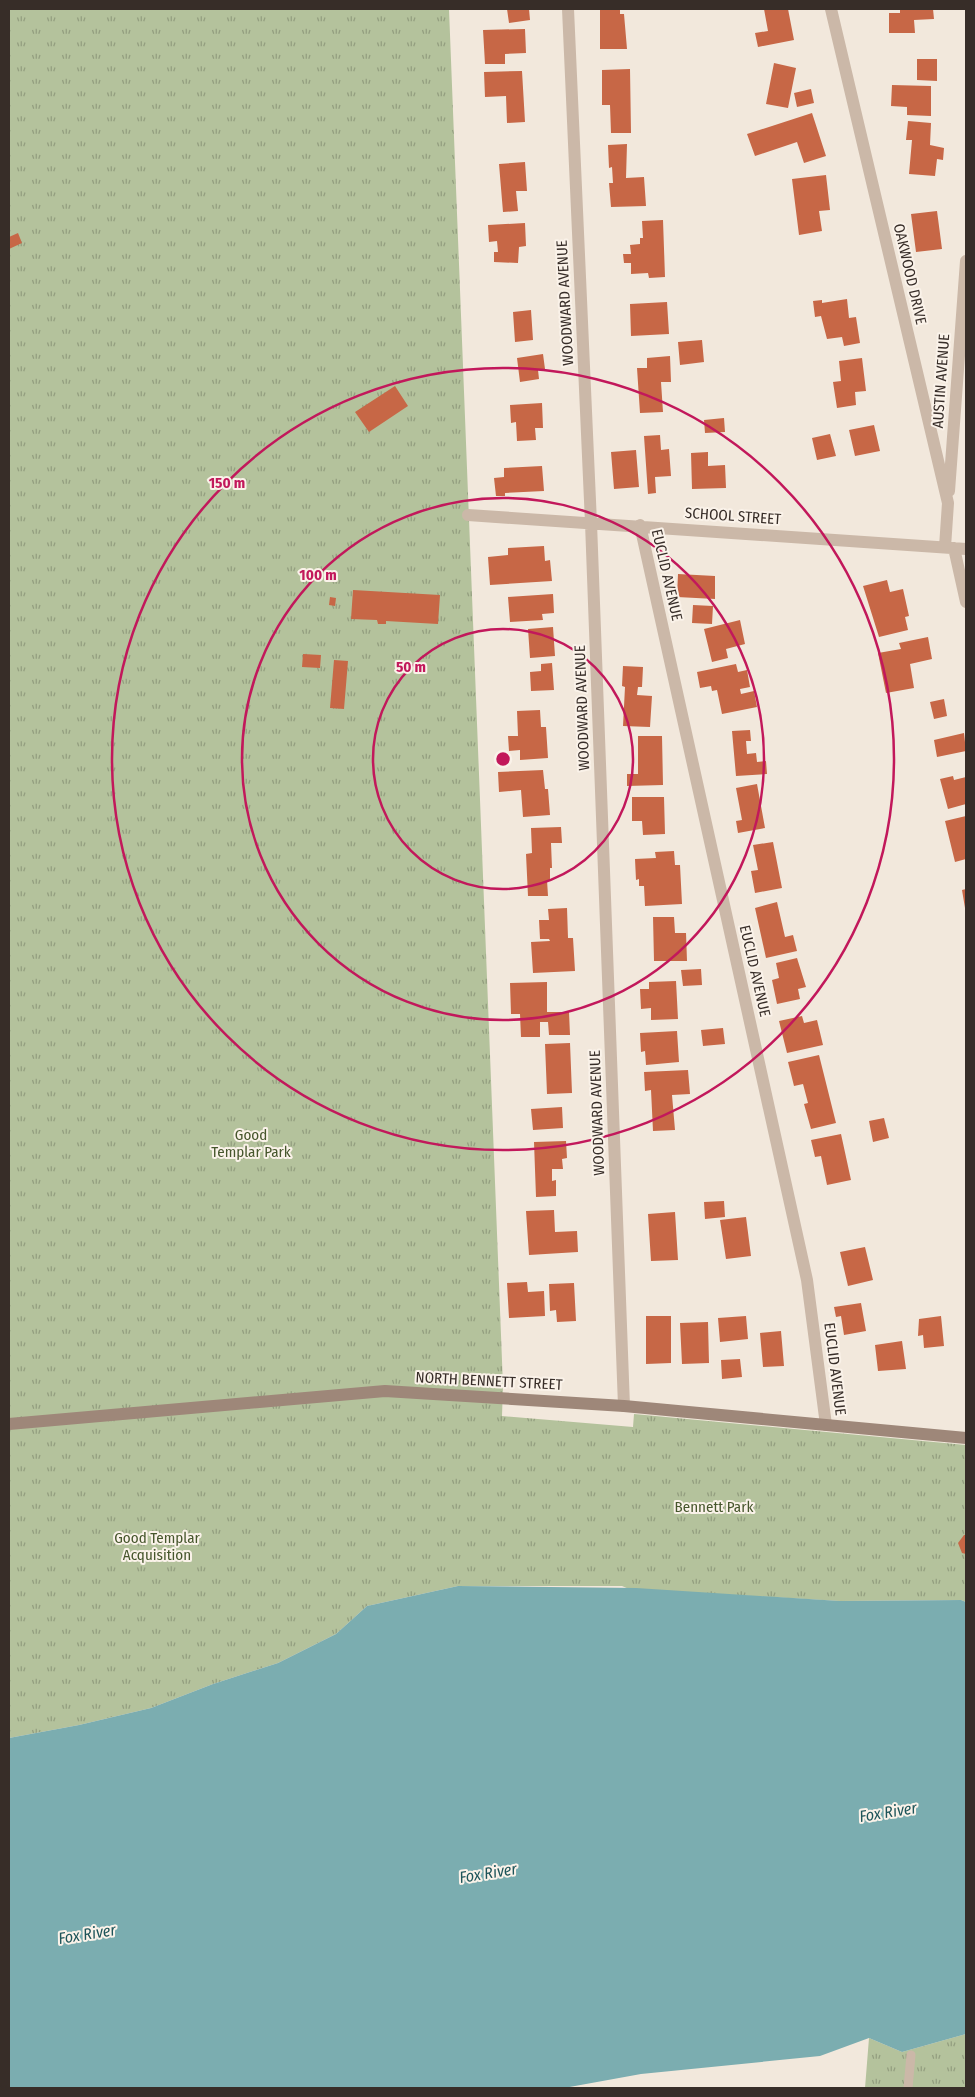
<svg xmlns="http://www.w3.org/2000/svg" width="975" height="2097" font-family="'Fira Sans Condensed',sans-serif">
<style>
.park{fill:url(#park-tufts)}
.water{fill:#7badb0}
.building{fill:#c76746}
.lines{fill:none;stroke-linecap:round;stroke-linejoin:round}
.service{stroke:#cbb8a8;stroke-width:9}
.minor{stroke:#cbb8a8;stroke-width:12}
.secondary{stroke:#9e8779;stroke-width:12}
.ring{fill:none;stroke:#c2185b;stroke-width:2.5}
.labels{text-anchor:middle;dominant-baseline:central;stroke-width:4;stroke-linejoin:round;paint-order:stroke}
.street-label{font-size:15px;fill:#372d28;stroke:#faf2e9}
.park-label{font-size:15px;fill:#46562c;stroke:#faf2e9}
.water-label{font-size:16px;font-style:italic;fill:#1d5459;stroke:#faf2e9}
.centre{fill:#c2185b;stroke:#faf2e9;stroke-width:2.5}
.ring-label{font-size:15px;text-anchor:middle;font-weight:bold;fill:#c2185b;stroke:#faf2e9;stroke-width:4;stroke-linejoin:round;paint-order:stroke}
</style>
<defs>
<pattern id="park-tufts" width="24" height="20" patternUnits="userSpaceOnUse" patternTransform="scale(1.25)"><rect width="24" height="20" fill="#b4c29c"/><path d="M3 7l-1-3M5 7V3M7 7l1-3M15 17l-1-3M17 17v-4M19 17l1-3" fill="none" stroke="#939e7f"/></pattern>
</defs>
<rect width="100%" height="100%" fill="#f2e8dc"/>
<!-- park -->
<path class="park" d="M9,9H449L503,1386L502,1416L633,1427L634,1414L966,1445V1602L961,1600L840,1601L629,1589L622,1586H458L367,1606L336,1634L278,1663L213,1684L151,1708L79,1725L9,1738Z
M966,2034V2088H865L869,2038L902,2052Z"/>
<!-- water -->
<path class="water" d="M458,1586L636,1588L840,1601L961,1600L966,1602V2034L902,2052L869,2038L820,2056L641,2074L564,2088H9V1738L79,1725L151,1708L213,1684L278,1663L336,1634L367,1606Z"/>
<!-- building -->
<path class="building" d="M507,9H529L530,20L509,23Z
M600,9H620V14H624L627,49H600Z
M764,9H788L794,40L758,47L755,33L768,31Z
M900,9H933L934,19L914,20L915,33H889V13H900Z
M525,29L526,53L505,54V64H485L483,30Z
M917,59H937V81L917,80Z
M774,63L796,68L788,108L766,104Z
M630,69L631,133H611L610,105H602V70Z
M522,71L525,122L507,123L506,96L485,97L484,72Z
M892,85L931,86V116L907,115V107L891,106Z
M811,89L814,103L797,107L794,93Z
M812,113L826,156L804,163L797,142L755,156L747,134Z
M908,121L931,123L930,145L944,148L943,160L937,159L935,176L909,174L912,140H906Z
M627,144L626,178L644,177L646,206L611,207L609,183H613L612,167L609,168L608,145Z
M525,162L527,191H516L518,211L503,212L499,164Z
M826,175L830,210L819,211L822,231L799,235L792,179Z
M937,211L942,249L916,252L911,214Z
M663,220L665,277L649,278L648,273L631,274V263H624L623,254H631L630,245L640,244V238H643L642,221Z
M525,223L526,246L519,247L518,263L494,262V252H498L497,241L489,242L488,225Z
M18,233L22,243L9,249V237Z
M847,299L849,318L856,317L860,343L844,346L842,337L827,339L821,316L815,317L813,301L822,300V303Z
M667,302L669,334L631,336L630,304Z
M531,310L533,340L515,342L513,312Z
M702,340L704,362L680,365L678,342Z
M543,354L545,369L538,370L539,379L520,382L517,358Z
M670,356L671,382H661L663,412L640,413L637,368H647V358Z
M862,358L866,391L855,392L856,405L837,408L833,382L841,381L839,361Z
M395,386L408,406L369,432L355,412Z
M542,403L543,428H535L536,440L517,441L516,422L511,423L510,405Z
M724,418L725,432L705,433L704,420Z
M874,425L880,451L855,456L849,430Z
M830,434L836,456L817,460L812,438Z
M660,435L661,450L669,449L671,476L655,477L656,493L648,494L644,436Z
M636,450L639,487L614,489L611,452Z
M708,452V466L725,465L726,488L692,489L691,453Z
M542,466L544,491L505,493V496H496L494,478L504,477V468Z
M544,546L545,561L550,560L552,581L490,585L488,557L508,555V548Z
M678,574L715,576V599L677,597Z
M887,580L890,592L903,589L909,616L905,617L908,630L879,637L863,586Z
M353,590L440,595L438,624L386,621V624H378L377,620L351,619Z
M553,594L554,613L542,614L543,620L510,622L508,597Z
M330,597L336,598L335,606L329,605Z
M693,605L713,606L712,624L692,623Z
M740,620L745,644L726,649L728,658L712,662L704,629Z
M553,627L555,656L530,658L528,629Z
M928,637L932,659L910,664L914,688L886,693L878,653L901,649L899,643Z
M303,654L321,655L320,668L302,667Z
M334,660L348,661L344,709L330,708Z
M552,663L554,690L531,691L530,672L541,671V664Z
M736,664L738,672L747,670L750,687L740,689L741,694L754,691L757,707L722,714L717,690L712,691L711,686L700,688L697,672Z
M623,666L643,667L642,687H638L637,695L652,696L650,727L623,726L625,687L622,686Z
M944,699L947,716L934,719L930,702Z
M540,710L541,727H546L548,758L520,760V750L509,751L508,736H518L517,711Z
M750,730L751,741H746L747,754L756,753L757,762L766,761L767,774L736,776L732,731Z
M964,733L966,751L937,757L934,740Z
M638,736H662L663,785L627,786V774H638Z
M543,770L545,789H548L550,815L523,817L521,790L499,792L498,772Z
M953,776L954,780L966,777V804L948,809L940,779Z
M757,784L765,828L738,833L736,821L742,820L736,788Z
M632,797H664L665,834L643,835L642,821H632Z
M966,816V859L955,862L945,821Z
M561,827L562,843H551L552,868H550V880H547L548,896H528L526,854L532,853L531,828Z
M773,842L782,888L755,893L751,871L758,870L753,845Z
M674,851L675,865H680L682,904L645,906L644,886H639V879L636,880L635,859L656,858L655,852Z
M966,889V908H965L962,890Z
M777,902L785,937L793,935L797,951L766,958L755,908Z
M567,908L568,938H573L575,971L533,973L531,942L550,941L549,939H540L539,920H549L548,909Z
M653,917H674L675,933H686L687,961H654Z
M797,958L806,987L798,989L800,999L777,1004L772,980L779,978L776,963Z
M701,969L702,985L683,986L681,970Z
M676,981L678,1019L651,1020V1008L641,1009L640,989H649V982Z
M547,982V1012H569L570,1035H549L548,1022H540V1037H521L520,1014H511L510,983Z
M802,1016L804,1023L817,1020L823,1045L787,1053L779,1021Z
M723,1028L725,1044L703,1046L701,1030Z
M677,1031L679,1062L646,1065L645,1051L641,1052L640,1033Z
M570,1043L572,1093L547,1094L545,1044Z
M819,1055L836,1123L811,1129L804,1104L808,1103L803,1084L794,1086L788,1062Z
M688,1070L690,1094L672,1095L675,1130L653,1131L651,1090L645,1091L644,1072Z
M562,1107L563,1128L533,1130L531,1109Z
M884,1118L889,1138L873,1142L869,1121Z
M841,1134L851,1180L827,1185L821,1156L815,1157L811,1140Z
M566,1141L567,1158L562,1159L563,1169H552V1181L556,1180V1196L536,1197L534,1142Z
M724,1201L725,1217L705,1219L704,1202Z
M554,1210L555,1232L577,1231L578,1252L529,1255L526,1211Z
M675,1212L678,1260L651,1261L648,1214Z
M746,1217L751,1256L726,1259L720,1220Z
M865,1247L873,1280L848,1286L840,1252Z
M527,1282L528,1292L544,1291L545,1316L509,1318L507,1283Z
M574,1283L576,1321L557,1322L556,1310L550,1311L549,1284Z
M861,1303L866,1331L844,1335L841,1316L836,1317L834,1307Z
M646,1316H671V1363L646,1364Z
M746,1316L748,1339L720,1342L718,1318Z
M941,1316L944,1346L924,1348L923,1335L918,1336L919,1319Z
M708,1322L709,1363L682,1364L680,1323Z
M781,1331L784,1366L763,1367L760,1333Z
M902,1341L906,1369L878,1371L875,1345Z
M740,1359L742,1377L722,1379L721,1360Z
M964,1535H966V1554L962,1553L958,1543Z"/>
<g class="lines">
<!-- service -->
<path class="service" d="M908,2088L911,2055"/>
<!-- minor -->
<path class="minor" d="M568,9L591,523L624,1406
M831,9L948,503L945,547
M949,491L966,261
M468,515L966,549
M640,525L807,1280L826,1425
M954,548L966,602"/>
<!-- secondary -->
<path class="secondary" d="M9,1424L385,1391L624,1406L966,1438"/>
</g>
<!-- distance rings -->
<g class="ring">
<circle cx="503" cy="759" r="130"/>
<circle cx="503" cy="759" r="261"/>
<circle cx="503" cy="759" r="391"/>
</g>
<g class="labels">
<!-- street labels -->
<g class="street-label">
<text transform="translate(910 274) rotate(77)">OAKWOOD DRIVE</text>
<text transform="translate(565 303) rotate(-93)">WOODWARD AVENUE</text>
<text transform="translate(941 381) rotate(-86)">AUSTIN AVENUE</text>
<text transform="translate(733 516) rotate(4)">SCHOOL STREET</text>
<text transform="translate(667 575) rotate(77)">EUCLID AVENUE</text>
<text transform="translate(582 708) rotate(-92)">WOODWARD AVENUE</text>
<text transform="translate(755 971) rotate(77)">EUCLID AVENUE</text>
<text transform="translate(597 1113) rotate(-92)">WOODWARD AVENUE</text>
<text transform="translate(835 1369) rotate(83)">EUCLID AVENUE</text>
<text transform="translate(489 1381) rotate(3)">NORTH BENNETT STREET</text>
</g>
<!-- park labels -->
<g class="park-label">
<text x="251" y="1135">Good<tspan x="251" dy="17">Templar Park</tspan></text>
<text x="714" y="1507">Bennett Park</text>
<text x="157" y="1538">Good Templar<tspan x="157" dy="17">Acquisition</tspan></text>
</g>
<!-- water labels -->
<g class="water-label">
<text transform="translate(888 1812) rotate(-9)">Fox River</text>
<text transform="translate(488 1873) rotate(-9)">Fox River</text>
<text transform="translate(87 1934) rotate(-9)">Fox River</text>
</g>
</g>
<circle cx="503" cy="759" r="8" class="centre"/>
<g class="ring-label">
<text x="227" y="488">150 m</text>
<text x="318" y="580">100 m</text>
<text x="411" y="672">50 m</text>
</g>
<!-- border -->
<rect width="975" height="2097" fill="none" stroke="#372d28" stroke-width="20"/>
</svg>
